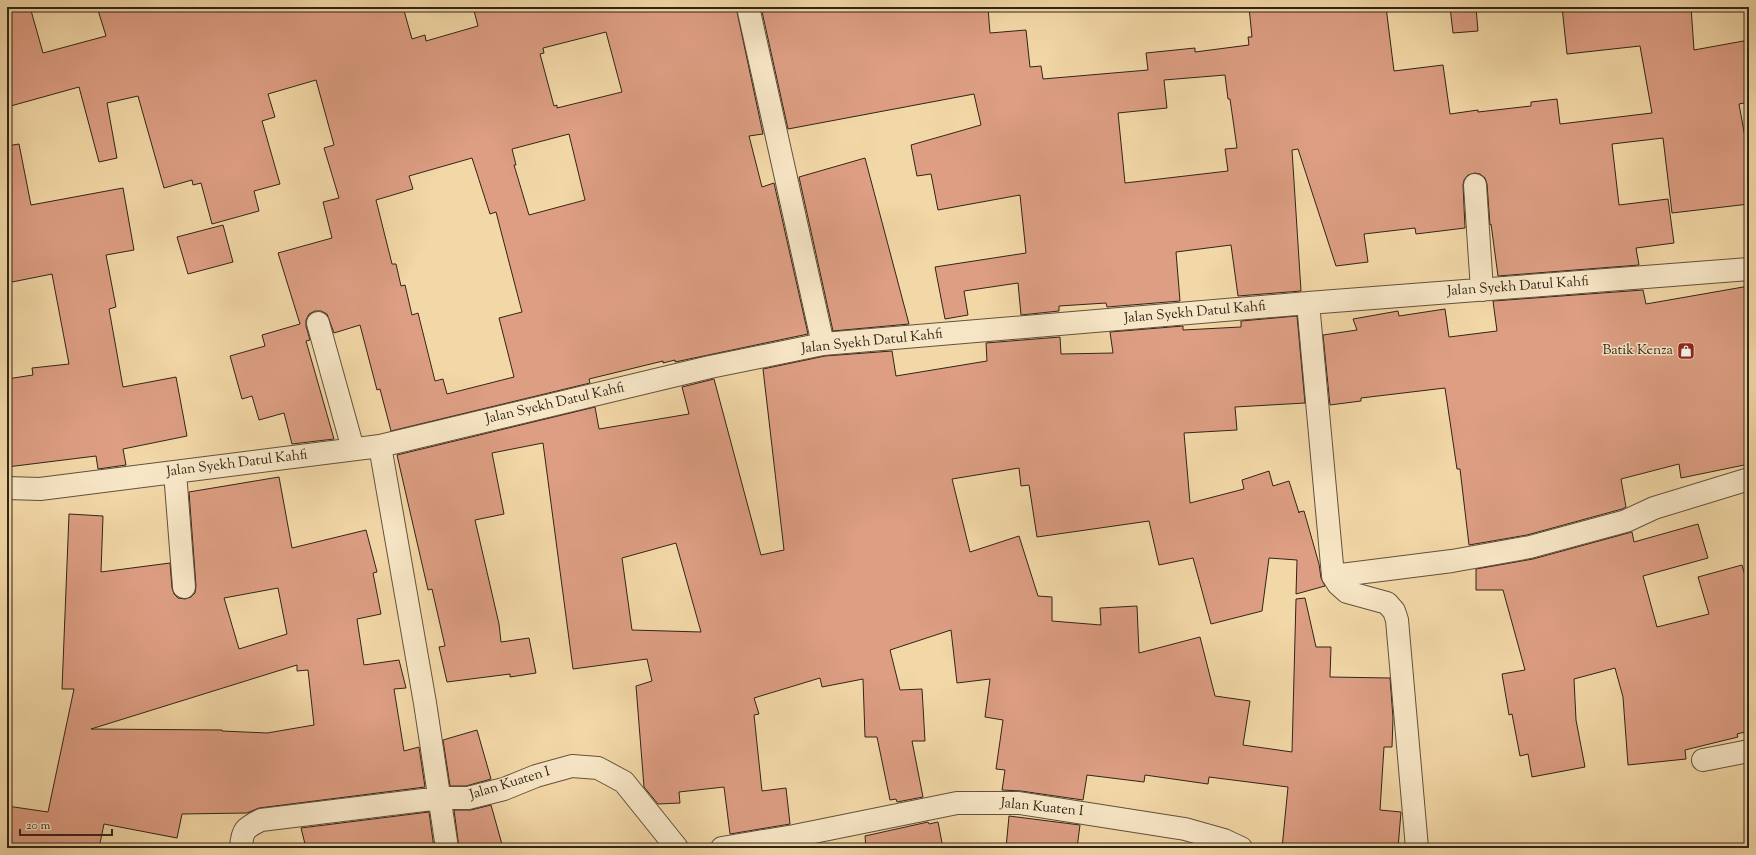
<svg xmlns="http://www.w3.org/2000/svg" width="1756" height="855" font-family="'Sorts Mill Goudy',serif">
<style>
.building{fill:#dd9e83;stroke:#312418;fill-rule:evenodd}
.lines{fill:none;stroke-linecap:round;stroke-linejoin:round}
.minor-casing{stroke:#62513c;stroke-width:24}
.minor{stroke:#f7e6c6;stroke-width:22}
.labels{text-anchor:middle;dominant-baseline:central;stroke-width:3;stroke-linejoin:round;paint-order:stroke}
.street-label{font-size:14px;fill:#312418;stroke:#f7e6c6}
.poi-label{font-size:14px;fill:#312418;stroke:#f7e6c6;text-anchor:end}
</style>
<rect width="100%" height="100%" fill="#f3d8a7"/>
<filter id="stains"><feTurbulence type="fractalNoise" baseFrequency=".005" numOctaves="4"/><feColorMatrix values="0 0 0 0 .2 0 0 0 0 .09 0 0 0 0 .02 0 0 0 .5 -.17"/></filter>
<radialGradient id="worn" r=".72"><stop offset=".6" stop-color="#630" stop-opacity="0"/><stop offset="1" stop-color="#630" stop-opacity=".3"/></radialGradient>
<!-- building -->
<path class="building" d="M7,7H30L43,53L106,36L97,7H403L412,39L425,35L426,41L478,26L473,7H736L763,134L749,136L762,187L774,183L808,334L675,362V360L663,363V361L589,379L590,383L391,431L380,389L377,390L360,325L334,333L327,314L321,311H315L309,314L306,320V326L310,340L306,341L334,439L292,444L284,413L259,420L252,396L242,399L230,356L265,346L262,335L300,324L278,253L332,238L323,202L339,198L324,148L334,145L316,80L268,94L275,117L262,121L280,184L254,191L259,211L212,224L201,183L193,185L192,180L164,188L138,96L107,103L117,158L99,162L79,87L7,107ZM606,32L622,92L557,108V105L554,106L540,54L544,53L543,48ZM569,134L585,200L529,215L514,165H516L512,149ZM472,158L490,214L496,212L522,312L499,318L514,377L447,394L443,379L435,381L418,313L412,315L405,285L401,286L396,264H392L376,200L413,189L409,176Z
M761,7L988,8L990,33L1026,30L1030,67L1041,66L1043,79L1148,70L1146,53L1195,48V52L1249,45L1248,37H1252L1249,7H1386L1394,71L1443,65L1450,114L1478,110V112L1531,106V102L1557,99L1560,124L1652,113L1640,46L1567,54L1562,7H1691L1694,50L1749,40V102L1739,104L1749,159V204L1672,213L1663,138L1612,144L1619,205L1668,199L1674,243L1636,248L1639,265L1498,276L1491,224L1490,225L1487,184L1485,178L1480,174L1475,173L1468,175L1464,180L1463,185L1465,228L1416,234L1415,228L1364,234L1368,262L1336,266L1298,149L1292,150L1301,291L1238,296L1231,245L1176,252L1180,301L1107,307L1106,303L1059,306V311L1021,315L1018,283L964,291L968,315L945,319L935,267L1026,253L1020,195L938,210L931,174L917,176L911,145L981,125L974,94L788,129ZM1225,75L1228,99H1230L1237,148L1225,149L1228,171L1125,183L1118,113L1167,108L1164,80Z
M1450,7H1476L1478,31L1453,33Z
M19,144L31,205L123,188L134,250L106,255L116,307L109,309L123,387L176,377L187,436L123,449L126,465L98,469L96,456L7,467V379L33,375L32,368L69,364L52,274L7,283V146Z
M865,158L909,324L833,331L799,177Z
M223,225L233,262L188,274L177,237Z
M1749,286V464L1681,478L1679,464L1621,479L1626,507L1622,509L1527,535L1469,545L1460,469H1457L1445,388L1361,398V401L1330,405L1323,335L1357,330L1353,319L1398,311L1399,316L1445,309L1449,337L1497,331L1493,301L1643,290L1646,304Z
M1297,316L1305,403L1235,407L1237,430L1184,433L1190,503L1244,489L1242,480L1269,471L1273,486L1289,481L1299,513V512L1304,511L1319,564L1321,578L1325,586L1296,594L1297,560L1269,558L1262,611L1211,624L1193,558L1159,565L1149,521L1037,537L1029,485L1021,486L1019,468L952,479L970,552L1019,536L1038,596L1052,597V621L1101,625L1100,608L1137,606L1139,653L1200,637L1215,696L1250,701L1243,745L1292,752L1296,599L1305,598L1316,647H1331L1330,677L1390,678L1393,718L1392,747H1384L1380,810L1401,812L1398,848H1282L1288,787L1209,777L1208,784L1145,775L1144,782L1087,775L1083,800L1021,791L1002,790L1005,770L996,769L1003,720L985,717L990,679L957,683L951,630L890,650L900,690L922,689L925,741H912L923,797L897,802L896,799L890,800L877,737H865L863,679L822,687L820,678L754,698L759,714L754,715L762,791L786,788L790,824L730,834L724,787L679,792L680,803L658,804L644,787L636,686L652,681L647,659L573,669L543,443L492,453L504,514L475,520L499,624L501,642L529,638L536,673L510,677V674L447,682L439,647L445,646L432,589L428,590L397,455L595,407L599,429L689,414L682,387L714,379L761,555L784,550L763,369L825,356L892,351L896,376L987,361L986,343L1060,337L1061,354L1113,353L1110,332L1183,326V330L1241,327V321ZM676,543L701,632L632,630L622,558Z
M279,477L292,548L366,530L377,572L373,573L381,614L357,619L364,665L399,660L406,688L394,689L404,751L419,747L425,787L259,808L247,813L182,814L177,838L104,824L99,848H7V806L48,812L74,689H62L69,514L103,516L101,572L170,563L172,588L174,594L178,598L185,599L191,597L195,593L196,586L189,492ZM278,588L287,634L239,649L224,598ZM297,665V671L308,670L314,725L267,733L222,731V730L91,729Z
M1698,524L1708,558L1643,576L1657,627L1709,614L1698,577L1742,565L1749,589V731L1737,734L1738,737L1685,750L1686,759L1628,765L1623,697L1615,668L1574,679L1576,720L1585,767L1532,777L1528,754L1520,756L1512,714L1509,715L1502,674L1525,670L1503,590H1476V569L1533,559L1632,532L1634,542Z
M477,730L491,779L466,786H450L443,740Z
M491,805L503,848H459L454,810H471Z
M429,812L434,848H306L301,828Z
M1009,816L1080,825L1077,848H1006Z
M928,822L929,824L938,822L943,848H866L865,836Z"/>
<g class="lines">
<defs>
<path id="minor" d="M748,7L823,344
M1475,185L1482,290
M1308,303L1333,576L1338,584L1347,592L1387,603L1394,611L1397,620L1417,848
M318,323L353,449
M380,446L425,703L447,848
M175,472L184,587
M7,488L40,489L380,446L710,367L823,344L1308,303L1749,269
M1333,576L1452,561L1530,547L1626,521L1654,508L1749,479
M1703,760L1749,751
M241,848C242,830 245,828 261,820L440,798H468L504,789L536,776L572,766L598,768L624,782L677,848
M722,848L794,836L957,803H1019L1185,829L1224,840L1241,848"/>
</defs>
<!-- minor casing -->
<use href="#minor" class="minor-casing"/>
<!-- minor -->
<use href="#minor" class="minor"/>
</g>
<!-- icons -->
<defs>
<symbol id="shop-square" viewBox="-11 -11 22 22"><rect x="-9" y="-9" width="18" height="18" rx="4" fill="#8f2418" stroke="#f7e6c6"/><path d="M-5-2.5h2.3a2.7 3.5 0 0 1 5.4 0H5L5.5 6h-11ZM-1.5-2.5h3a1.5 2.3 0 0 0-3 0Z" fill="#fff"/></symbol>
</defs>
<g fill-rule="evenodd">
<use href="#shop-square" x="1676" y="341" width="20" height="20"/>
</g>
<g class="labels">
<!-- street labels -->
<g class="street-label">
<text transform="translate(1518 287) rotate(-4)">Jalan Syekh Datul Kahfi</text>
<text transform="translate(1195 313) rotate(-5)">Jalan Syekh Datul Kahfi</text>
<text transform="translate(872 342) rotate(-6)">Jalan Syekh Datul Kahfi</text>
<text transform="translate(555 404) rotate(-13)">Jalan Syekh Datul Kahfi</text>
<text transform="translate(237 464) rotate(-7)">Jalan Syekh Datul Kahfi</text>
<text transform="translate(510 784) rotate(-17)">Jalan Kuaten I</text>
<text transform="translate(1042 808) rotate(6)">Jalan Kuaten I</text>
</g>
<!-- poi labels -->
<g class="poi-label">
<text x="1673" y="351">Batik Kenza</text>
</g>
</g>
<!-- margin -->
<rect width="1756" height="855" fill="none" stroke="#f3d8a7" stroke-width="24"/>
<rect x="8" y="8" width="1740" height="839" fill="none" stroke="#312418" stroke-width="2"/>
<rect x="12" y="12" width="1732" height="831" fill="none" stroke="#312418"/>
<!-- scale -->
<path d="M20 829v6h92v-6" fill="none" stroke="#312418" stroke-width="2"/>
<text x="26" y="829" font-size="12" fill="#312418" stroke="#f7e6c6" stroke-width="3" paint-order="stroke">20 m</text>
<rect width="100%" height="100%" filter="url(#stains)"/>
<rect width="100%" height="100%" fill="url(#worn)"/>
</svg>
